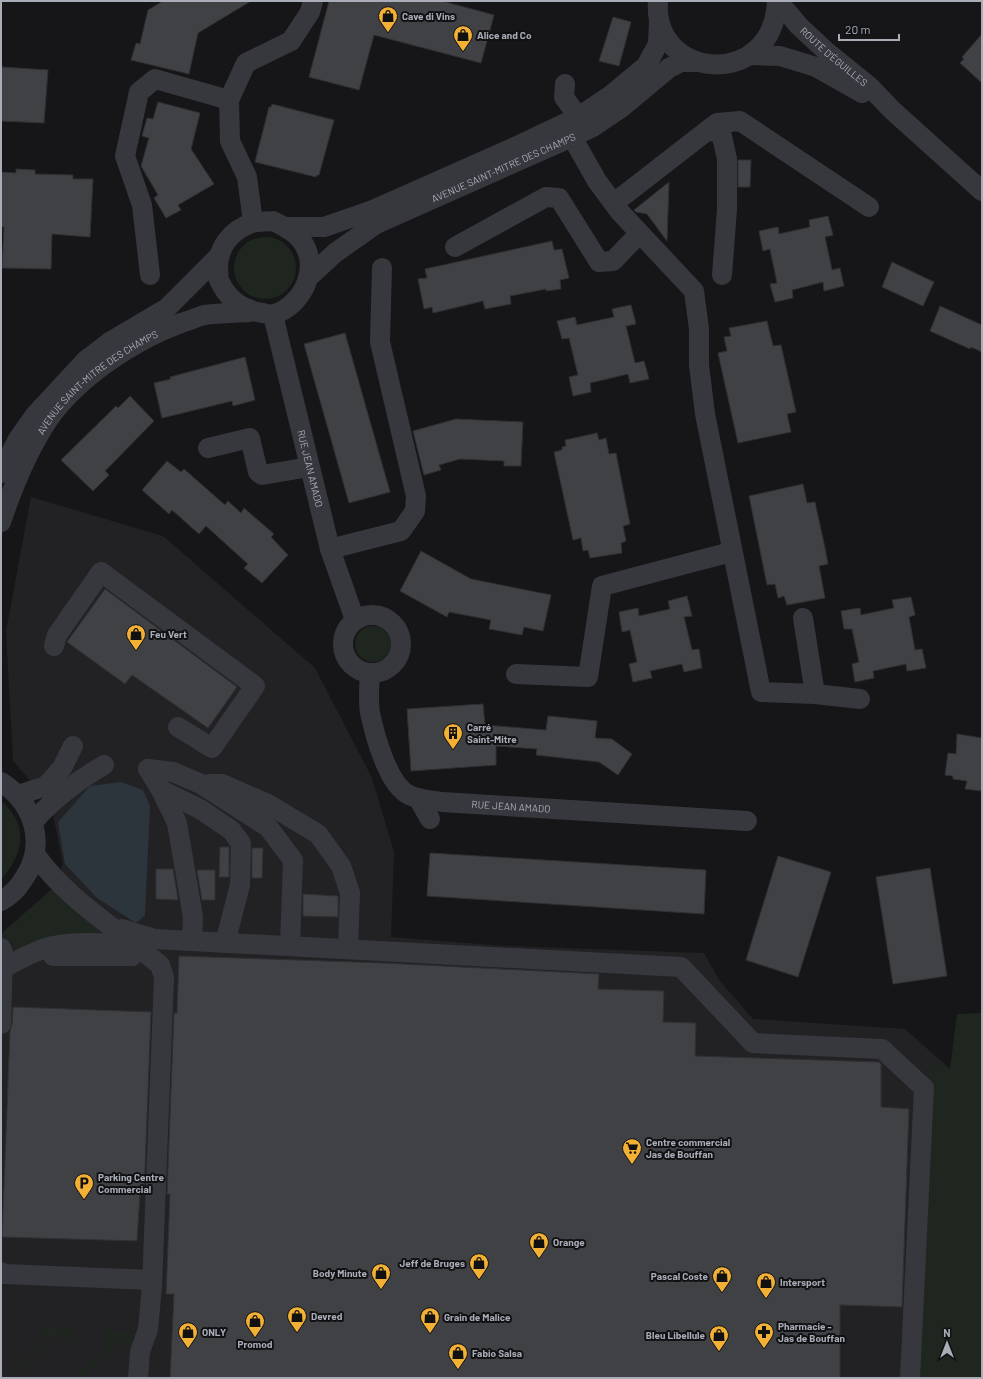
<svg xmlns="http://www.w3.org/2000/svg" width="983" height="1379" font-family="Barlow,sans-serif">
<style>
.built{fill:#222225}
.green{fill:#1e261f}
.water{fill:#2c353c}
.building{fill:#404145;stroke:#303034}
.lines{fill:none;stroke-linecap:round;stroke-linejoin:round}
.minor{stroke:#37383d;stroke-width:20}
.labels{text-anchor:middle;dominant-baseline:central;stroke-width:4;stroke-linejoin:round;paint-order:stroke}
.poi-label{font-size:10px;font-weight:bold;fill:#a8adb8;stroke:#111113;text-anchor:start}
.street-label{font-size:10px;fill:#a8adb8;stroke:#111113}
</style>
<rect width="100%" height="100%" fill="#161618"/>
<!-- built -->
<path class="built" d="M31,497L163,536L315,668L372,778L394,852L391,937L506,946L704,953L720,981L753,1019L905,1029L950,1069L941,1378H1V934L51,890L63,864L54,819L43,795L13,761L6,631Z"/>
<!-- green -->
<path class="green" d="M234 268a31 31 0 1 1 62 0a31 31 0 1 1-62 0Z
M355 644a18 18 0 1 1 36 0a18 18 0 1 1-36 0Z
M1,801C29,824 24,855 1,879Z
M51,890L92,925L96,930V937L22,949L11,943L3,932Z
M982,1013V1378H917L921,1322L929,1061L950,1069L957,1014Z
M40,1327L73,1329L75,1331V1335L68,1341L59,1332L12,1378H6L49,1337L39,1329Z
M106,1331L130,1332L135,1340L134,1345L129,1350L121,1340L81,1378H75L110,1345L103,1338Z"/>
<!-- water -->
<path class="water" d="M121,782L143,790L150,806L145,915L136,923L97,898L65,864L58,822L90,786Z"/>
<!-- building -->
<path class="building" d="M163,1H251L198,33L189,74L131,60L136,43L140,44L148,10Z
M329,1H442L494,15L481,63L374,35L359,90L309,77Z
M613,17L631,22L619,66L599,61Z
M982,34V83L960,63L964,59L962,57Z
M1,67L48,70L44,123L1,121Z
M158,102L200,113L191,149L214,184L178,205L181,210L166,218L154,198L158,195L141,166L149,138L142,136L147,118L153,119Z
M272,104L334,120L319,175H317L316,177L255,162L269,107H271Z
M738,160H751L750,187H738Z
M16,169L35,170V174L73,175V179H93L90,237L52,234L51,269L2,268L4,227H1V172L16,173Z
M669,182L667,241L647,214L636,212L634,210Z
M828,216L833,235L825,237L832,270L840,268L844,286L824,291L823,282L792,290L793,298L775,302L770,284L777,283L770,249L763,251L759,231L778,227L779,234L810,227L809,220Z
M552,241L554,250L562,249L569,278L560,280L561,289L546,291V289L510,296L511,304L485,309L483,301L433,313L432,307L424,309L418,279L427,278L425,269Z
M892,262L934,282L923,306L882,287Z
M631,305L636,324L626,326L635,363L644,361L649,379L630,383L628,374L590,383L591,392L573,396L569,377L578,375L569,338L562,339L557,321L575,317L577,325L614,317L612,309Z
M940,306L982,325V352L971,347L970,349L930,331Z
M767,321L773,346L781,345L796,412L787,414L791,432L738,443L718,353L727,351L724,337L731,336L729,328Z
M345,333L390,492L349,503L304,344Z
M245,357L255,400L233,406L232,401L162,418L154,383L171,379L170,377Z
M130,396L154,421L105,471L109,475L93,491L61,460L116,406L118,408Z
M456,419L523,422L521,466H504V461L460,459L439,465L441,470L424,475L413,431Z
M597,433L599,440L606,438L609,454L616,453L630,524L623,526L626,541L621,543L622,553L590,558L588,550L583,551L581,538L573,540L554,452L562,450V447L566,446L565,440Z
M167,461L181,472L184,469L225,505L228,501L241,513L244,508L274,534L271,537L288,555L262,583L244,568L248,564L206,526L199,534L172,510L169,514L142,490Z
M803,484L807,503L815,502L824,543L828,564L819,566L825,598L787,605L784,596L778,598L775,584L767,585L749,496Z
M421,551L471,579L551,595L543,631L524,627L522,635L489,629L491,620L449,612L447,617L400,591Z
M105,589L237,687L208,728L132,675L125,684L67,642Z
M687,596L692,616L684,617L692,650L699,649L702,668L684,672L682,664L650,671L652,678L633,682L629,664L637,662L630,630L622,632L619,612L638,608L639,616L670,609L668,601Z
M911,597L915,615L909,617L915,650L922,649L926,668L907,671L906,664L873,671L874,678L855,682L852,664L859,662L852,629H844L841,611L860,608L861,615L894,608L892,600Z
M483,704L485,725L546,730L548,716L597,721L595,738L612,739L632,754L618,775L599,762L536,755L537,749L496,746V765L411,771L407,709Z
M957,734L982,738V791L965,789L967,781L953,779V776L945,775L948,753L956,754Z
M220,847H229V877H219Z
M252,848H263L262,878H252Z
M430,853L706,870L704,914L427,896Z
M778,856L831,872L798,977L746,960Z
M930,868L947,976L893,984L876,877Z
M156,869H173L178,900L156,899Z
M197,870H215V900H202Z
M303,894L338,896V917L303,916Z
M179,956L383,963L599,974L598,989L664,991L663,1022L696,1023L695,1056L879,1062L881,1064V1107L909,1109L902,1307L840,1305V1378H170L174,1294H166L170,1194H167L174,1013H177Z
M13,1007L151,1012L144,1194L140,1193L137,1241L2,1237L10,1031L12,1024Z"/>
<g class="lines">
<!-- minor -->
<g class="minor">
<path d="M658,1C652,80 773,91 777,1"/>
<path id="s1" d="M778,1L799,26L827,52L869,86L892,110L982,191"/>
<path d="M750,55L780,56L816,67L862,93"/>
<path d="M565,84L564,97L578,117"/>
<path d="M707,131L721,132L727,159V209L722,275"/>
<path d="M572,137L597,181L620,212L694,291L699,329V365L705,414L761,692L815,694L803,618"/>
<path d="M614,203L717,123L740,121L869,207"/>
<path d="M273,221C283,226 294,231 301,240C321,266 304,304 275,314C271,315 266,314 263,313C242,310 228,300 219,280C218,277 219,272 218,268C218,247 231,230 252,223C258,221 267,222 273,221Z"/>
<path d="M253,222L247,177L230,141L229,100L246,63L291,41L310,12L313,1"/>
<path d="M287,227H324L373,210L517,146L578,117L611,95L646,66L658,44L659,21"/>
<path d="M455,247L546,197L559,198L599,262L613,261L639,234"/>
<path d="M150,275L142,205L125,156L139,92L155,79L229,100"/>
<path id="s2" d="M309,277L335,253L376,224L572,137L593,127L621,108L669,68L681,62H699"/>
<path id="s3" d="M273,315L330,549L355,620"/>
<path d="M208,448L250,438L258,472L262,475L309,467"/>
<path d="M1,473L18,439L35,415L85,361L111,341L167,308L218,257"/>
<path id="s4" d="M1,522C13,486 27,452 48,420C77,378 134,340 181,323C189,321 197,317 204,315C219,313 235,313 250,312"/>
<path d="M330,549L401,531L415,511L416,496L380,342L382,268"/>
<circle cx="372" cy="644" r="29"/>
<path d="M54,646L57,635L101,572L255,686L212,748L178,727"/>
<path id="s5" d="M370,673C369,687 368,700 370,713C375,736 388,785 409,795C419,800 431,800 442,802L747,821"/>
<path d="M516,674L588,677L602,586L731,552"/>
<path d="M815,694L860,699"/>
<path d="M148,769L173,772L201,784L268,827L293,860L290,946"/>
<path d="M1,782C35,804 47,846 23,880C18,888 10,896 1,901"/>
<path d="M209,784H222L268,804L318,834L341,866L350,893L348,948"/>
<path d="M161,790L200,809L231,830L241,843L240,885L225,943"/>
<path d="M18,795L46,786L62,768L73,746"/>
<path d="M418,798L430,819"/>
<path d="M33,822C54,798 77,781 104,765"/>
<path d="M35,854C66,899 119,930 160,965L164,977L152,1287L148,1329L140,1352L138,1378"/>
<path d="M122,929L155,939L192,941L193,917L177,823L161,790L148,769"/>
<path d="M192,941L681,967L753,1043L882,1049L924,1088L910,1378"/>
<path d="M1,948L3,953L1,1024"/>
<path d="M3,968C19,960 35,950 53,946C80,941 109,943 136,946L132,956H53V946"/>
<path d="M1,1272L4,1274L152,1280"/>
</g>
</g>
<!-- icons -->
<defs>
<symbol id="shop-pin" viewBox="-11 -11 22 30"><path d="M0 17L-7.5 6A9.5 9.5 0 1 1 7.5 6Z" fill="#f2b134" stroke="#111113"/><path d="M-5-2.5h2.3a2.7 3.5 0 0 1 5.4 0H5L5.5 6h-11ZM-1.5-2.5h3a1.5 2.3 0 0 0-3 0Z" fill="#111"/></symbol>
<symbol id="building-pin" viewBox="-11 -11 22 30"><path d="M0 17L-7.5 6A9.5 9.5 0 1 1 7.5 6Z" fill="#f2b134" stroke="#111113"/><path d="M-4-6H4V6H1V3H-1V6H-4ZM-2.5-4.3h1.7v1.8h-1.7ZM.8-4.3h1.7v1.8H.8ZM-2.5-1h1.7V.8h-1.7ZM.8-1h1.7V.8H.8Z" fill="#111"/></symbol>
<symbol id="supermarket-pin" viewBox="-11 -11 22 30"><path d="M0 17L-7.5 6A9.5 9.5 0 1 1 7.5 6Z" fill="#f2b134" stroke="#111113"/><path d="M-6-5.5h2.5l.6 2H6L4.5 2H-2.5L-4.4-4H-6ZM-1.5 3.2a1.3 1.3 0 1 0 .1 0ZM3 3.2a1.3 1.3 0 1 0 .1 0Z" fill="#111"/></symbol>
<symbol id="parking-pin" viewBox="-11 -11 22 30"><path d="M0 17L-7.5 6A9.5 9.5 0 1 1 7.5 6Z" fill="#f2b134" stroke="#111113"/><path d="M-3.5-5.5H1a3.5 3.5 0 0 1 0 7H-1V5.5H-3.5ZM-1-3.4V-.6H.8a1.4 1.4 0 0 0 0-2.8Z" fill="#111"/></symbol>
<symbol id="pharmacy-pin" viewBox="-11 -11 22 30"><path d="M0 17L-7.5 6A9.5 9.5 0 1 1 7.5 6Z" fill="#f2b134" stroke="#111113"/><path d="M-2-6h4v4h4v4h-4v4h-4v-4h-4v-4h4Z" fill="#111"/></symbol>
</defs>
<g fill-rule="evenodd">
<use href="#shop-pin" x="377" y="5" width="22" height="30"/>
<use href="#shop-pin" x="452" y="24" width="22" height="30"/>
<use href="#shop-pin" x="125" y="623" width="22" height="30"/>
<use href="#building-pin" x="442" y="722" width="22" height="30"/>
<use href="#supermarket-pin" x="621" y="1137" width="22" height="30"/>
<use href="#parking-pin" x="73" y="1172" width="22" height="30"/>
<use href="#shop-pin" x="528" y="1231" width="22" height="30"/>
<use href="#shop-pin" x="468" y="1252" width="22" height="30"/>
<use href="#shop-pin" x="370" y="1262" width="22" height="30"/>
<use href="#shop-pin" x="711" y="1265" width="22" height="30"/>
<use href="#shop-pin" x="755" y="1271" width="22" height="30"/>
<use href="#shop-pin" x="286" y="1305" width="22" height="30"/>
<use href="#shop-pin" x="419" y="1306" width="22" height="30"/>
<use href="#shop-pin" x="244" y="1310" width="22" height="30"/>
<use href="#shop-pin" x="177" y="1321" width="22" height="30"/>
<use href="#pharmacy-pin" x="753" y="1321" width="22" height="30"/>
<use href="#shop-pin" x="708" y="1324" width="22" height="30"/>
<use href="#shop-pin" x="447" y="1342" width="22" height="30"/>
</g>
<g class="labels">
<!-- poi labels -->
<g class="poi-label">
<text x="402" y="16">Cave di Vins</text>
<text x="477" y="35">Alice and Co</text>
<text x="150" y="634">Feu Vert</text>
<text x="467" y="727">Carré<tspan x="467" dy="12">Saint-Mitre</tspan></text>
<text x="646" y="1142">Centre commercial<tspan x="646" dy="12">Jas de Bouffan</tspan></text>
<text x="98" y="1177">Parking Centre<tspan x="98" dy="12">Commercial</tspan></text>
<text x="553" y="1242">Orange</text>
<text x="465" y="1263" text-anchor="end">Jeff de Bruges</text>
<text x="367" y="1273" text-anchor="end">Body Minute</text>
<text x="708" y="1276" text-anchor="end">Pascal Coste</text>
<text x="780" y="1282">Intersport</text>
<text x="311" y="1316">Devred</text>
<text x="444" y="1317">Grain de Malice</text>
<text x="778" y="1326">Pharmacie -<tspan x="778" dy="12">Jas de Bouffan</tspan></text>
<text x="202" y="1332">ONLY</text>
<text x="705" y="1335" text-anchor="end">Bleu Libellule</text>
<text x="255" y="1344" text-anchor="middle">Promod</text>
<text x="472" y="1353">Fabio Salsa</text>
</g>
<!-- street labels -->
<g class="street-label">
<text stroke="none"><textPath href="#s1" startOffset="79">ROUTE D'ÉGUILLES</textPath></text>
<text stroke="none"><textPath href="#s2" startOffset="225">AVENUE SAINT-MITRE DES CHAMPS</textPath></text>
<text stroke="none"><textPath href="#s4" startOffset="175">AVENUE SAINT-MITRE DES CHAMPS</textPath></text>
<text stroke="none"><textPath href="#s3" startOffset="158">RUE JEAN AMADO</textPath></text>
<text stroke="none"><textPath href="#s5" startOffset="236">RUE JEAN AMADO</textPath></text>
</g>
</g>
<!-- border -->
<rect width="983" height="1379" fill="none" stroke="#a8adb8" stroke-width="4"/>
<!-- north arrow -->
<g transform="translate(947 1343)" stroke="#111113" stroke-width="3" paint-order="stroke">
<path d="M0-3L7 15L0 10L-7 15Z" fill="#a8adb8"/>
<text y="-6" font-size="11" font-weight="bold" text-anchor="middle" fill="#a8adb8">N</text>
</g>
<!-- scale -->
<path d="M839 34v6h60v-6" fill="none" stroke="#a8adb8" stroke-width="2"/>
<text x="845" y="34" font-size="12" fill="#a8adb8" stroke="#111113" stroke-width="3" paint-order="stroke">20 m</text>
</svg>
